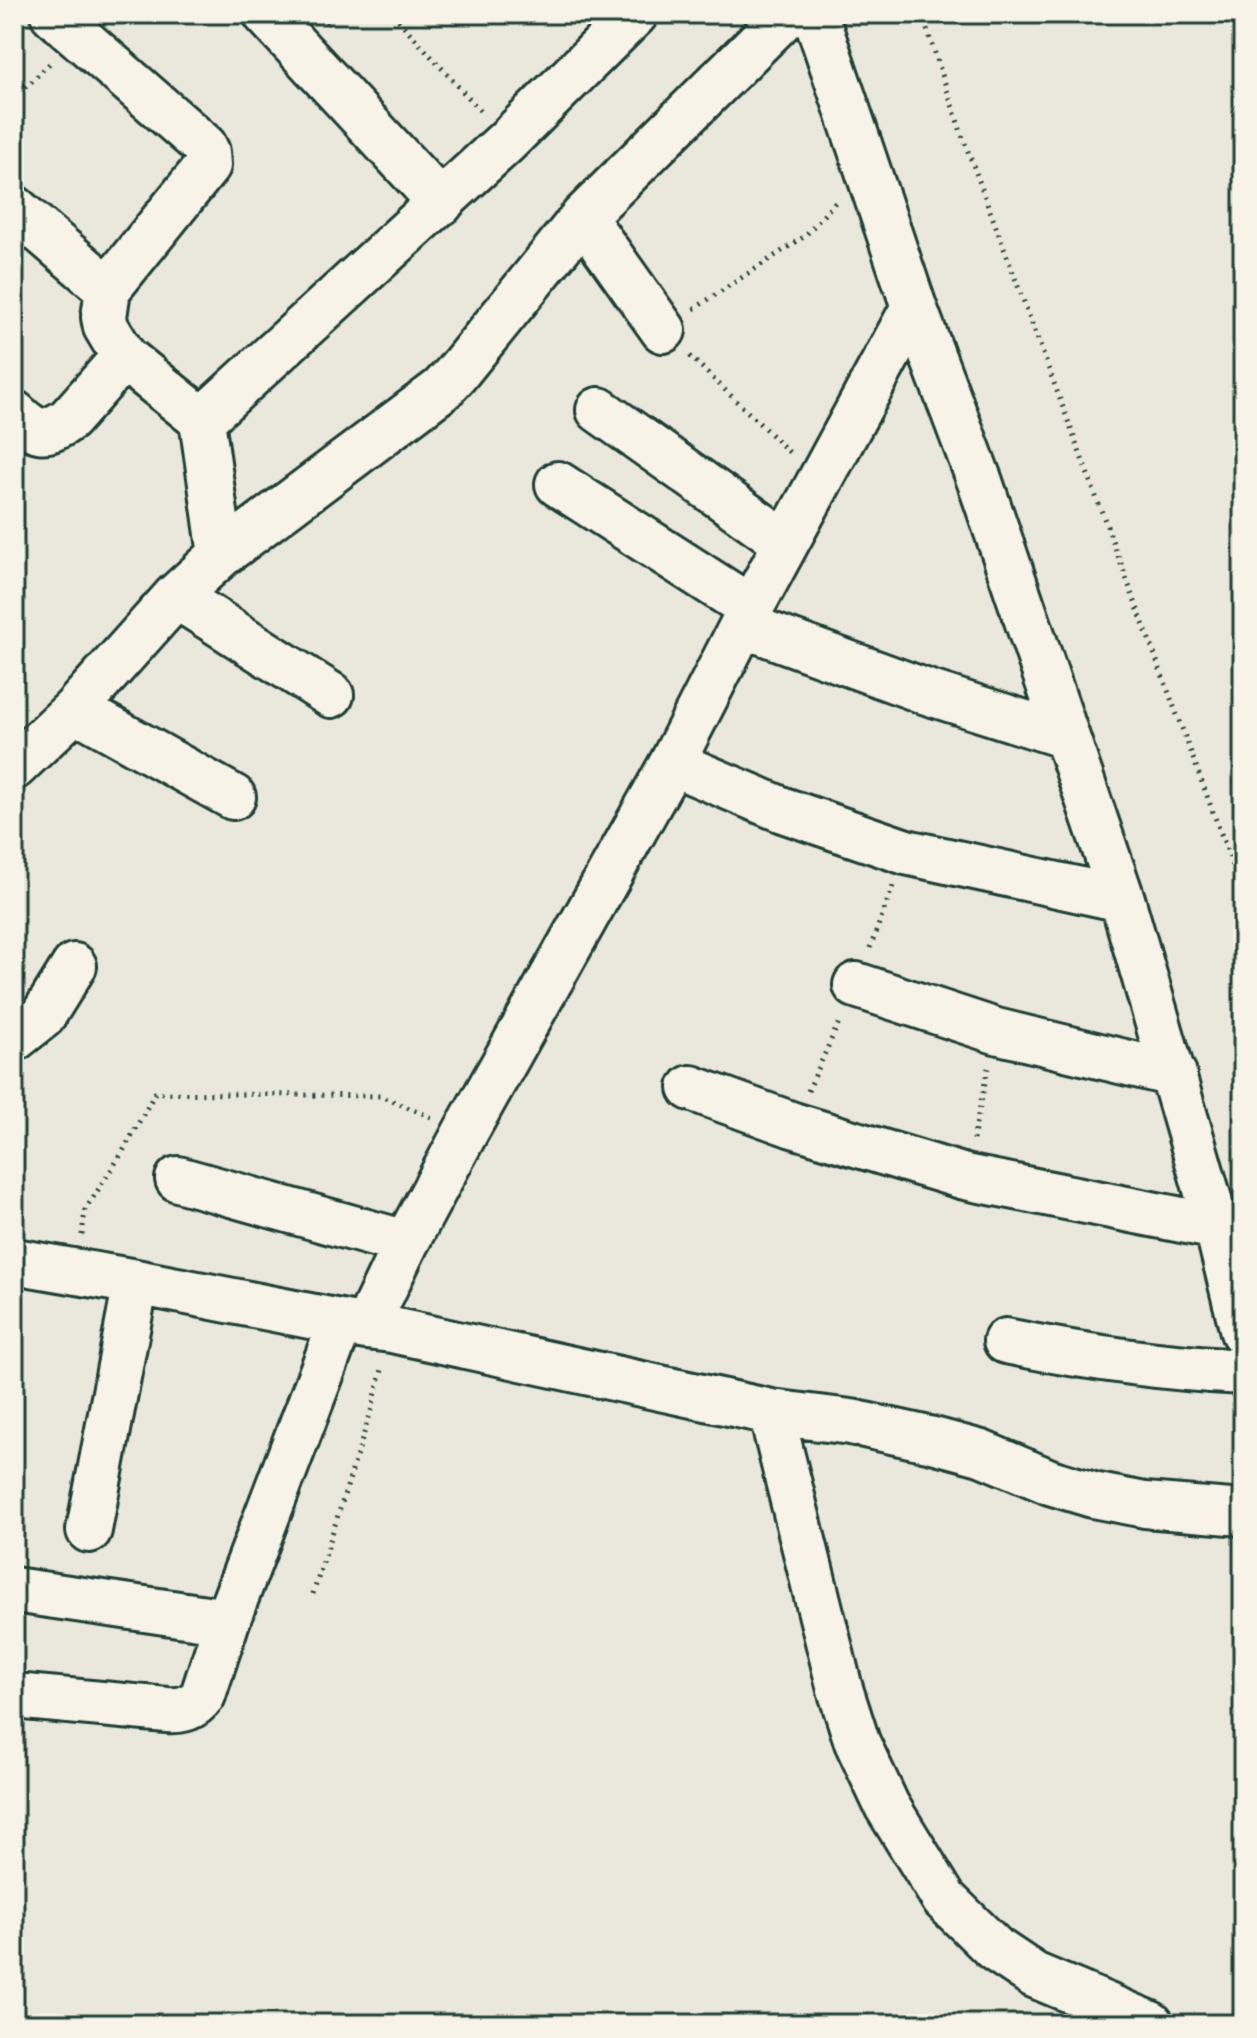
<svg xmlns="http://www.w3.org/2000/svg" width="1257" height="2038" font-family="Pangolin,sans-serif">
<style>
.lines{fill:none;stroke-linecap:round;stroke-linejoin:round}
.minor-casing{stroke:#1f3d34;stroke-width:50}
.path{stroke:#1f3d34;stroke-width:5;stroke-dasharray:2 6;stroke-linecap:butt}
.minor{stroke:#f7f3e8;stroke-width:44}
</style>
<rect width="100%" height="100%" fill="#eae8dd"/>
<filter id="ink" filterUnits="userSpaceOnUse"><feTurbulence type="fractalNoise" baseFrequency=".0125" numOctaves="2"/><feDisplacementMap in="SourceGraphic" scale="16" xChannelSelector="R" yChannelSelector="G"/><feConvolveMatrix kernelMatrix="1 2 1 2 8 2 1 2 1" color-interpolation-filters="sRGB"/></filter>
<g filter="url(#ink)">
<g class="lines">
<defs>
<path id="minor" d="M266,14L441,203
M815,14L914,307L980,482L1122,899L1217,1227L1243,1332
M14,208L108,289
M583,217L663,330
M599,410L786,543
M14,413C35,433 44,437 69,419L124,357
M202,420L507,141L635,14
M558,484L751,608
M221,555L442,389L455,375L583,217L787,14
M176,596L331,695
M743,625L927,692L1066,736
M75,709L233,797
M672,763L783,810L906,852L1122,899
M14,767L75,709L176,596L221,555L202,420L124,357L106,327L104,317L108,289L208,165L207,152L204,146L53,14
M856,985L996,1031L1174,1074
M14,1039L43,1016L74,966
M691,1088L793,1125L965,1177L1217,1227
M178,1179L406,1243
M14,1261L136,1282L366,1327L392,1330L771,1412L851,1422L933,1440L981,1453L1050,1482L1093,1495L1145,1505L1243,1513
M366,1327L406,1243L466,1131L672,763L751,608L914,307
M1006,1341C1085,1357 1163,1368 1243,1372
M771,1412L840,1689L857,1742L887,1806L944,1899L995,1949L1034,1975L1151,2024
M89,1530L136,1282
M14,1590L227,1621
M14,1696L167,1710C183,1711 193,1708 203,1695L227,1621L341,1322"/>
</defs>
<!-- minor casing -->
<use href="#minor" class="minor-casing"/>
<!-- path -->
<path class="path" d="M393,14L483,114
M922,14L962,135L1243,893
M326,24L336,14
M14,99L50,63
M694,309L805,236L838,199
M690,356L792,455
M870,948L893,886
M808,1091L840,1020
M973,1140L988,1068
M82,1235L85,1210L122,1153L155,1093L380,1096L431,1117
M313,1594L372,1408L383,1366"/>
<!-- minor -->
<use href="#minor" class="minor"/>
</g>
</g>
<!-- margin -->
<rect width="1257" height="2038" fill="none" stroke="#f7f3e8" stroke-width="48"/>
<rect x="24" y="24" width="1209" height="1990" fill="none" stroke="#1f3d34" stroke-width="3" filter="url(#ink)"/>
</svg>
